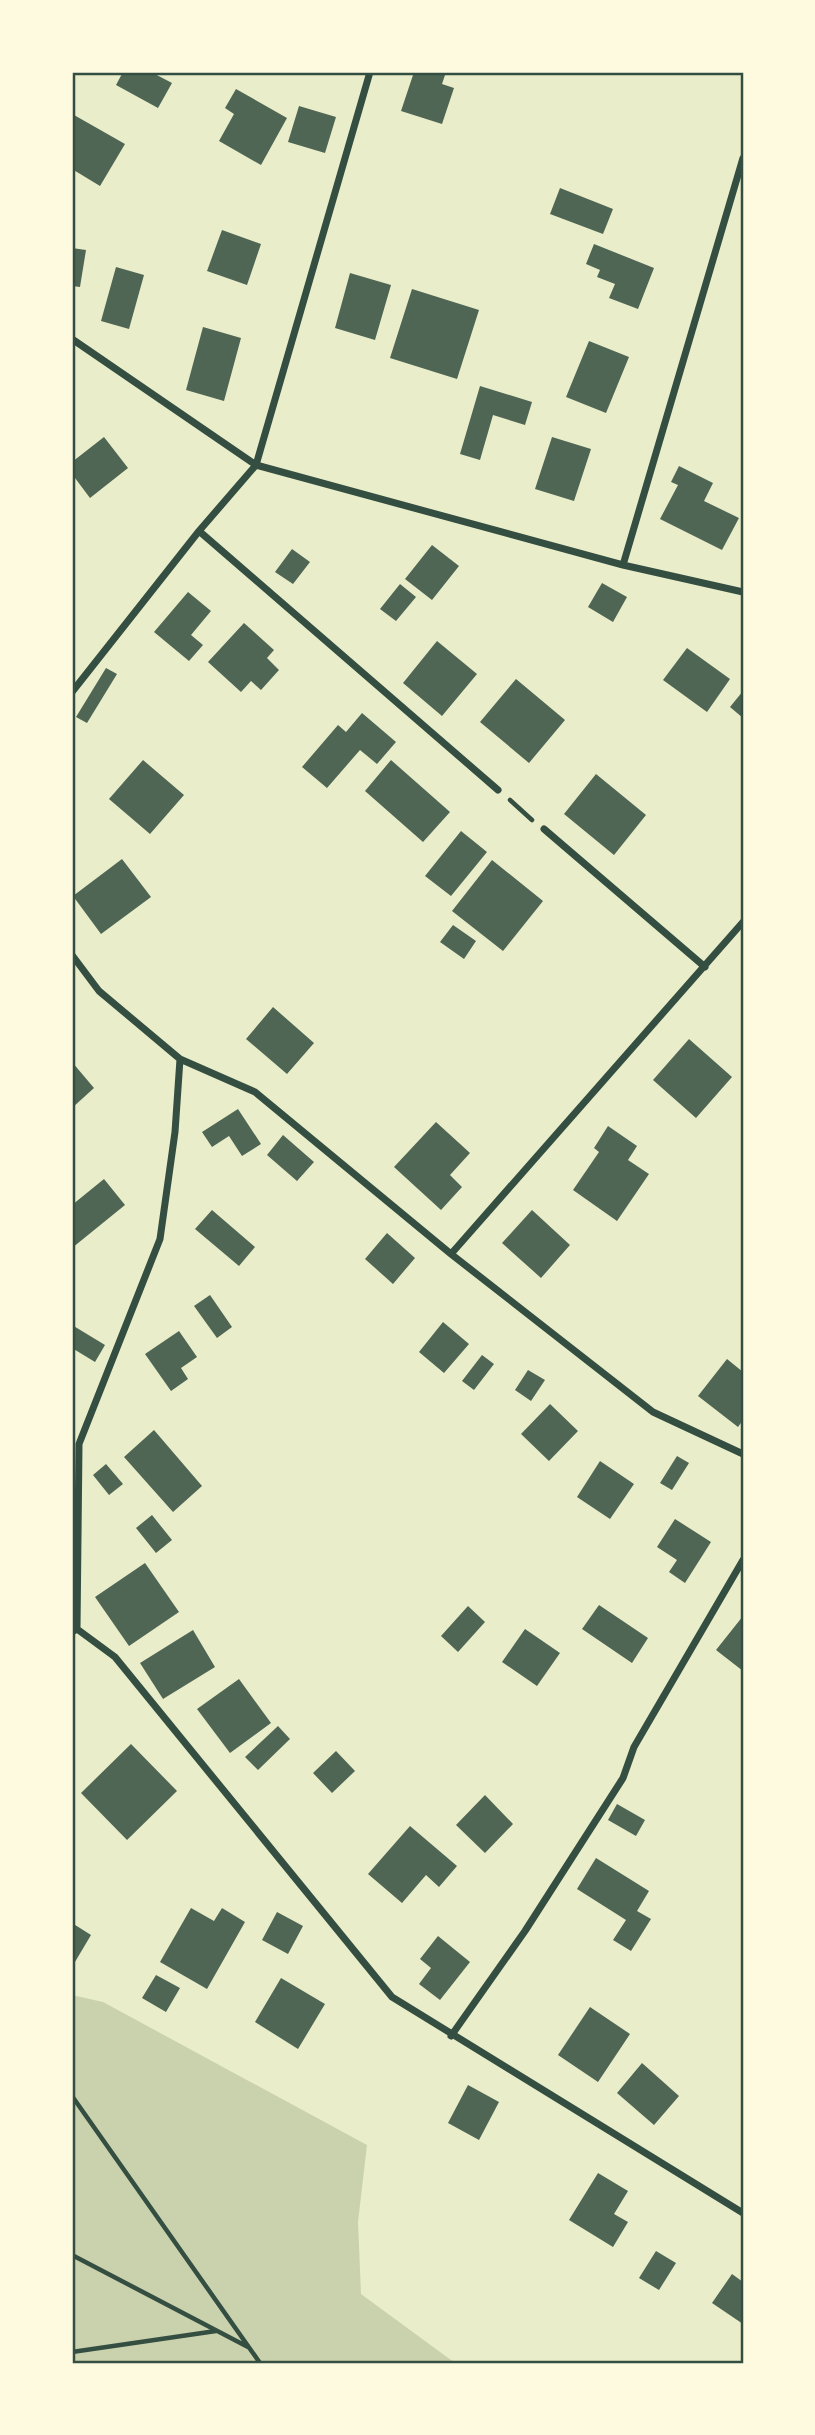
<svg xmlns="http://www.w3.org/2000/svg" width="815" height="2435" font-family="Montserrat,sans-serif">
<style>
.green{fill:#cad2ad}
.building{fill:#4f6655}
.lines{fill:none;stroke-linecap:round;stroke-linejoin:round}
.path{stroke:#344e41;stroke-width:4.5}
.minor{stroke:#344e41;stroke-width:7}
.neatline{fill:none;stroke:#344e41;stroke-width:2.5}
</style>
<rect width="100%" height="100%" fill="#e9edc9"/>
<!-- green -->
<path class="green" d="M72,1995L103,2002L367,2145L358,2222L361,2294L455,2363H72Z"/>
<!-- building -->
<path class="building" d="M123,72H151L172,83L158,108L116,85Z
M414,72L427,75L428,72H446L442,84L454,88L442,124L401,111Z
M236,89L287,118L261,165L219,141L234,114L225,108Z
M299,106L336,117L325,153L288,142Z
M74,115L125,144L100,186L72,169Z
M560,188L613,209L603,234L550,214Z
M222,230L261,244L247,285L207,271Z
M594,244L654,268L638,309L609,298L615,284L597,277L600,270L586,264Z
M72,248L86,250L80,287L72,286Z
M116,267L144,275L129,329L101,321Z
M350,273L391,285L375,340L335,328Z
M412,289L479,310L457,379L390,358Z
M203,327L241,338L224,401L186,390Z
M589,341L629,357L606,413L566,397Z
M480,386L532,402L525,425L493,415L480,460L460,454Z
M104,437L128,468L90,498L72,474V462Z
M552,437L591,449L574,501L535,489Z
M679,466L713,483L704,501L739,518L722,550L660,519L678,485L671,482Z
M432,545L459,566L432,600L405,579Z
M292,549L310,562L293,584L275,572Z
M602,583L627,597L613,622L588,607Z
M400,584L416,597L396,621L380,609Z
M188,592L211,611L191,635L203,645L189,661L154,632Z
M244,623L274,650L267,658L279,670L261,690L251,681L241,692L208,662Z
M437,641L477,674L442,716L403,683Z
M687,648L730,679L707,712L663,680Z
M106,668L117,674L87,723L76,717Z
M516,679L565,720L529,763L480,722Z
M743,691V718L730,707Z
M362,713L396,742L377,764L360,750L327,788L302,767L338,725L346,732Z
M143,760L184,795L150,834L109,799Z
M391,760L450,812L423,842L365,791Z
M596,774L646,815L614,855L564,814Z
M461,831L487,852L451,896L425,876Z
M122,859L151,897L101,934L73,896Z
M492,860L543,901L503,951L452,911Z
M453,925L476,941L464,959L440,942Z
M273,1007L314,1043L287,1074L246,1039Z
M689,1039L732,1077L696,1118L653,1080Z
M72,1062L94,1088L72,1108Z
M238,1109L261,1144L242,1156L229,1136L212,1147L202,1132Z
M436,1122L470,1153L450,1175L462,1187L441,1210L394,1167Z
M608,1126L637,1146L628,1160L649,1174L617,1221L573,1190L599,1152L594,1148Z
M283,1135L314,1162L297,1181L267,1155Z
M104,1179L125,1205L72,1248V1205Z
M212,1210L255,1247L239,1266L195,1229Z
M532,1210L570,1245L541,1278L502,1243Z
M387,1233L415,1258L393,1284L365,1259Z
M210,1295L232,1327L217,1338L194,1306Z
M443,1322L469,1344L444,1373L419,1352Z
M72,1325L105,1345L95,1362L72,1348Z
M179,1331L197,1357L181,1368L188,1379L171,1391L145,1354Z
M482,1355L494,1364L474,1390L462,1381Z
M727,1359L743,1372V1420L738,1427L698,1396Z
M528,1370L545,1380L531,1401L515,1390Z
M550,1404L578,1431L549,1461L521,1434Z
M154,1430L202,1486L173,1512L124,1457Z
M677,1456L689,1463L672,1490L660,1483Z
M600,1461L634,1484L610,1519L577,1497Z
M106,1464L123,1484L109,1495L93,1475Z
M152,1515L172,1540L156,1553L136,1528Z
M675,1519L711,1542L685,1583L669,1572L677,1560L657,1547Z
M145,1563L179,1612L129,1646L95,1597Z
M599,1605L648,1638L632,1663L582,1629Z
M468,1606L485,1622L458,1652L441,1636Z
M743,1616V1671L716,1650Z
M525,1629L560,1653L537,1686L502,1662Z
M193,1630L215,1667L163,1699L140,1663Z
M239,1679L271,1723L230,1753L197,1709Z
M278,1726L290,1739L258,1770L245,1757Z
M131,1744L177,1791L127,1840L81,1793Z
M336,1751L355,1771L332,1793L313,1773Z
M485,1795L513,1824L485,1853L456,1825Z
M617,1804L645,1820L636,1836L608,1820Z
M410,1826L457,1866L439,1887L426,1875L402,1903L368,1874Z
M596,1858L649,1891L637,1911L651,1919L631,1951L613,1940L626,1920L577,1889Z
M191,1908L214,1921L222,1908L245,1922L207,1989L160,1962Z
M277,1912L303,1926L288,1954L262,1940Z
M72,1923L91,1935L72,1967Z
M438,1936L470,1962L440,2000L419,1984L431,1968L420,1959Z
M156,1975L180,1988L166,2012L142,1998Z
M281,1978L325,2004L298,2049L255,2022Z
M590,2007L630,2034L598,2082L558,2055Z
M642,2063L679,2096L654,2125L617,2093Z
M468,2085L499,2102L479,2140L448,2123Z
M598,2173L628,2191L614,2214L628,2222L613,2247L569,2220Z
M656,2251L676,2263L659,2290L639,2278Z
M732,2274L743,2282V2324L712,2303Z"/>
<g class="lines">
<!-- path -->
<path class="path" d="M510,800L532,820
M72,2096L260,2363
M72,2255L248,2347
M72,2352L216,2331"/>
<!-- minor -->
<path class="minor" d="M72,339L256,465L623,565L743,592
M199,531L498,790
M623,565L743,158
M72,692L199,531L256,465L370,72
M544,829L705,967
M72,955L99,991L180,1059L255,1092L451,1254L653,1412L743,1454
M451,1254L743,922
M77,1629L115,1657L392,1997L743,2213
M72,1632L77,1629L79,1444L160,1239L175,1132L180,1059
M451,2036L525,1931L623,1778L634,1747L743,1560"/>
</g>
<!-- border -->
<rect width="815" height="2435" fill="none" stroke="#fefae0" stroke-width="147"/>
<rect x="74" y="74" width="668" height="2288" class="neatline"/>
</svg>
